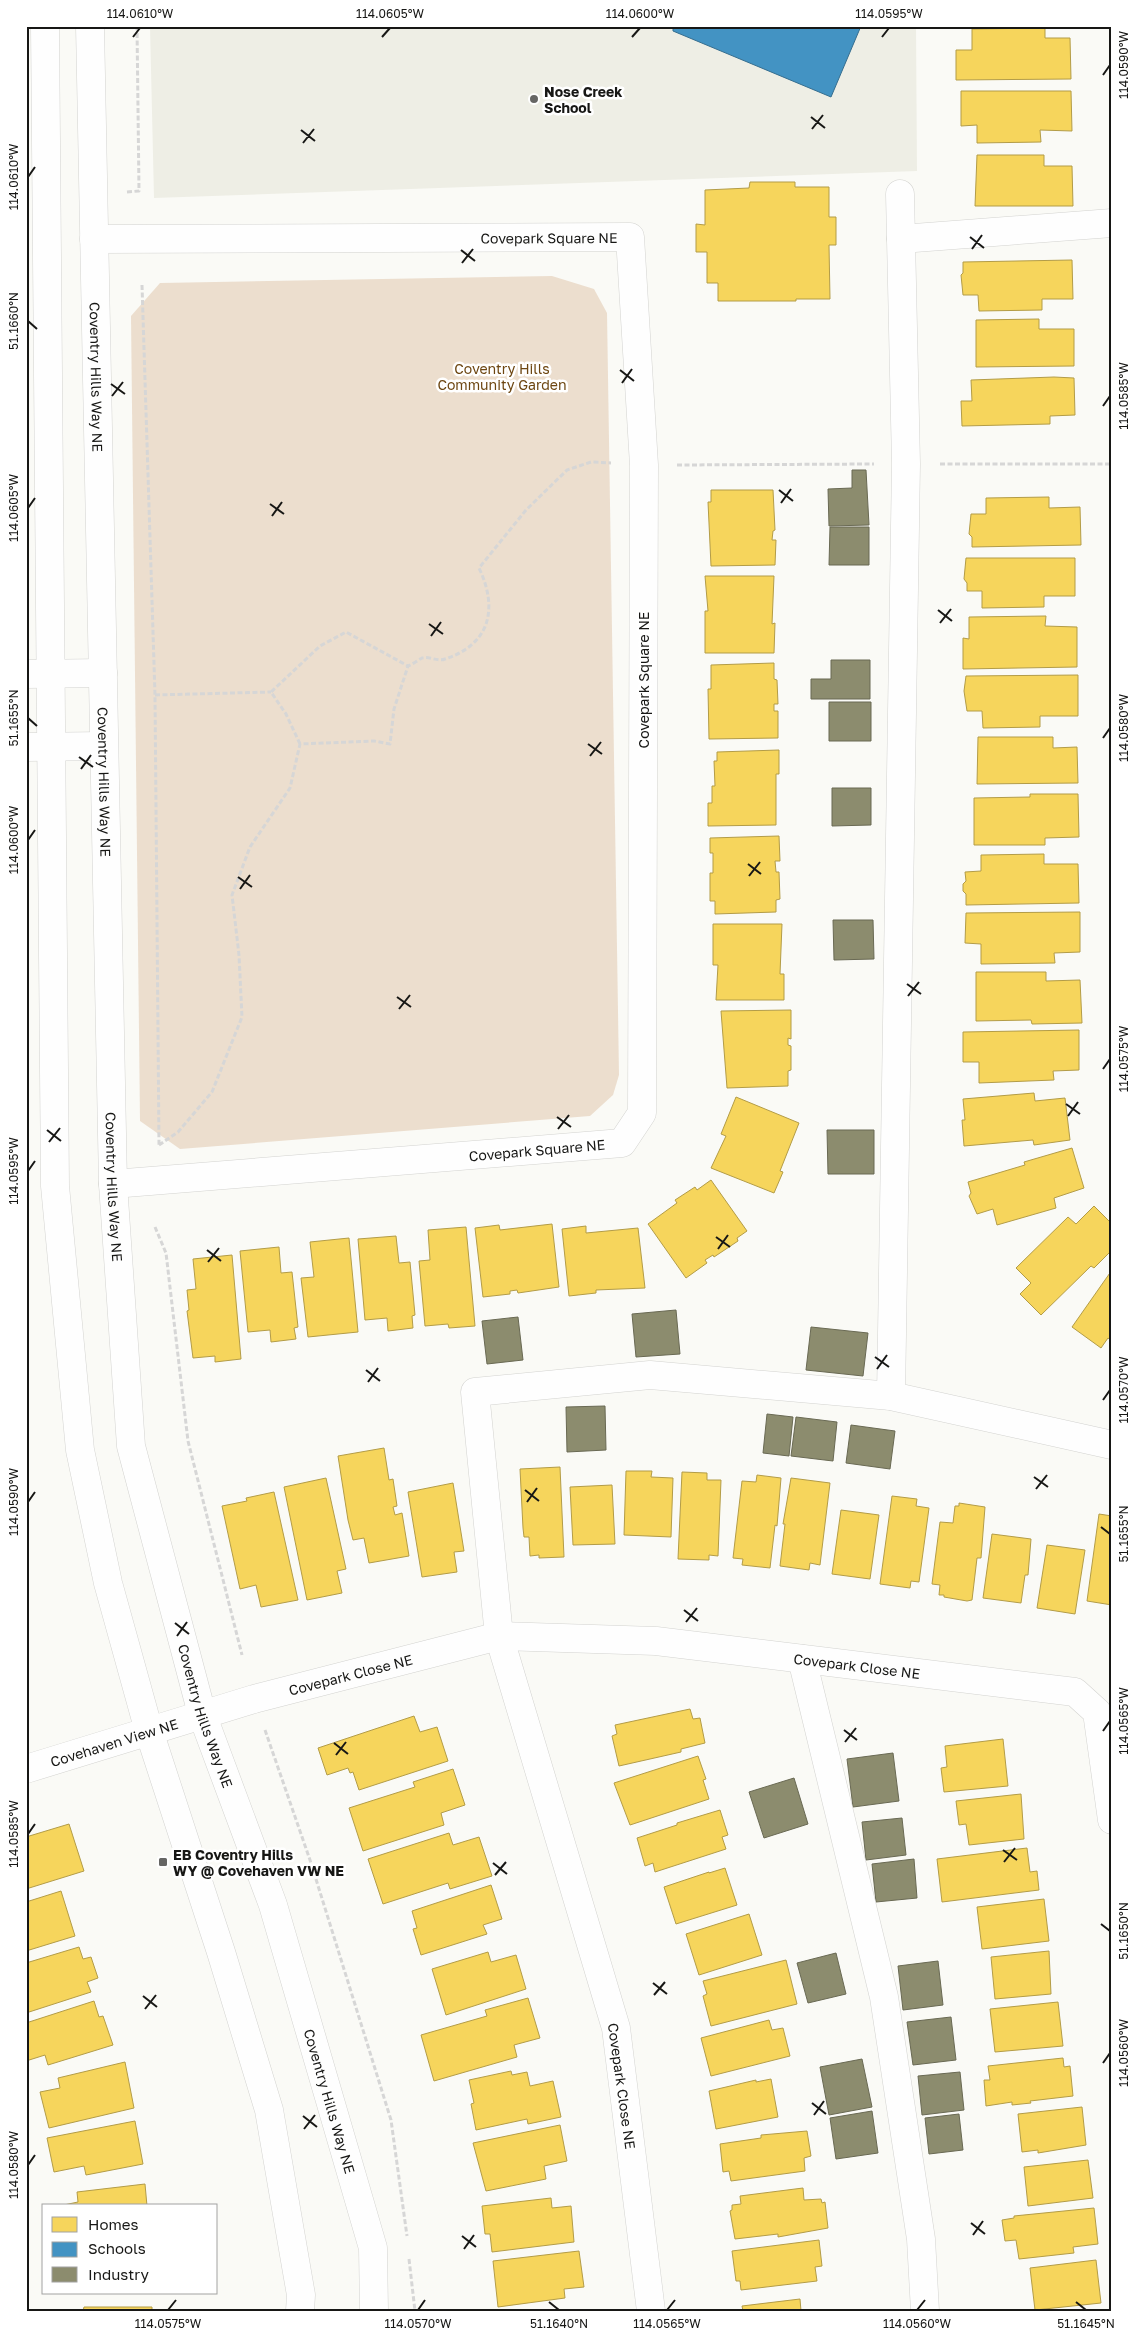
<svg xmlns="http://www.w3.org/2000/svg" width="1138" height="2337" font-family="'Golos Text',sans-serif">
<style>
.built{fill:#eeeee5}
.green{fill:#ecdece}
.homes{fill:#f6d55c;stroke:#b39c47}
.schools{fill:#4393c3;stroke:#366e8f}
.industry{fill:#8c8c6e;stroke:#696953}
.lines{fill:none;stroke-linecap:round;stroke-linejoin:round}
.minor-casing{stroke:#d3d3d0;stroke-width:29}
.path{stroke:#d6d6d6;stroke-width:3;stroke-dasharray:5 2.5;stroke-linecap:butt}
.minor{stroke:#fefefe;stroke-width:28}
.ticks{fill:none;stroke:#171715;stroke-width:2}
.poi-dot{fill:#666664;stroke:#fff;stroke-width:2}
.labels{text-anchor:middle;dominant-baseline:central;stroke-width:5;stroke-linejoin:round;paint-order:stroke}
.poi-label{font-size:14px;font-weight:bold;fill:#171715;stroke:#fff;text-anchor:start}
.street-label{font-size:14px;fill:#171715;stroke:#fff}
.park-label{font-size:14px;fill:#6d4611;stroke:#fff}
.neatline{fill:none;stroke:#171715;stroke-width:2}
.ticks-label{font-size:12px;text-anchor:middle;fill:#171715}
</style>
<rect width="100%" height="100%" fill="#fafaf6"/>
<!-- built -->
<path class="built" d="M150,26H916L917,171L154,198Z"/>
<!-- green -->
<path class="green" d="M552,276L594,289L607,313L619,1075L613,1095L590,1116L180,1149L140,1121L131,316L160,283Z"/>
<!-- homes -->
<path class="homes" d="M1045,28V38H1070L1071,79L956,80V50H972V29Z
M961,91H1071L1072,131L1040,130L1041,142L977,143V125L961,126Z
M977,155H1044V166H1072L1073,206H975Z
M750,182H795V187H829V217H836V245H829L830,299H796V301H718V283H707V252H696V224L705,225V190L749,188Z
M1072,260L1073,299H1042V310L979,311L978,295H963L961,275L963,273V262Z
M1039,319V329H1074V366L976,367V320Z
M1054,377L1074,378L1075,415L1050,416V424L962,426L961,401H972L971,380Z
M711,490H773L775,530L773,531L772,540H776L775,565L711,566L708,502H711Z
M1049,497V508L1080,507L1081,545L972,547V537L969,534L971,514H986V498Z
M966,558H1075V596H1044V607L982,608V591H967V583L964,579Z
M705,576H774L772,624L775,623L774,653H705V611H708Z
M1046,616L1045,626L1077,627V667L963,669V638L969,639V617Z
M774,663V679L777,680L778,704H774V711H778V738L709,739L708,689H711V665Z
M1078,675V716H1040V727L983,728L982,711H967L964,691L966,676Z
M978,737H1053V748L1077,747L1078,783L977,784Z
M779,750V774H776V825L708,826V803H712V786H715L714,761H717V752Z
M1030,794H1078L1079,837L1045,838V845H974V798L1030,797Z
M779,836L780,861H775L776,872H779L780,899L776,900V912L715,914V901H710V873H713V853H710V838Z
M1044,854V864H1078L1079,903L966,905V894L963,891V884L966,881L965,872L981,871V855Z
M1080,912V952L1054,953L1055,963L981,964V944L965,943L966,913Z
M713,924H782L780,974H784V1000H716L718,965H713Z
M976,972H1046V981L1080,980L1082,1023L1032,1024L1031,1020L976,1021Z
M791,1010V1039L788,1038V1045L791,1046V1070L788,1071V1086L727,1088L721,1011Z
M1079,1030V1070L1053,1071L1054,1080L979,1083V1062H963V1032Z
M1034,1093L1035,1101L1065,1098L1070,1140L1034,1145L1033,1140L964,1146L962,1120H965L963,1099Z
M736,1097L799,1123L780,1171L783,1172L774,1193L711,1168L726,1136L721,1134Z
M1072,1148L1084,1188L1054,1198L1056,1208L997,1225L993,1209L977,1214L969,1196L971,1193L968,1182L1025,1165L1024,1162Z
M711,1180L747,1231L737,1238L738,1241L714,1257L713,1255L705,1260L707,1263L686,1278L648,1224L677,1203L675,1200L695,1187L697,1190Z
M1094,1206L1112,1224V1250L1094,1268L1091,1266L1041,1315L1020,1294L1031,1283L1016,1268L1068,1217L1076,1224Z
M552,1224L559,1287L518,1293L517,1290L510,1291V1294L483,1297L475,1228L499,1225L500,1230Z
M586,1226V1233L638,1228L645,1288L596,1290V1293L569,1296L562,1229Z
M466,1227L475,1326L449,1328L448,1324L425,1326L419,1261L430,1260L428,1230Z
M396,1236L399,1263L410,1262L415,1315L412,1316L413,1328L388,1331L387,1318L365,1320L358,1239Z
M349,1238L358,1332L308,1337L301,1278L314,1277L310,1242Z
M279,1247L281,1273L292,1272L298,1327L294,1328L296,1339L271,1342L270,1330L248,1332L240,1251Z
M232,1255L241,1359L215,1362V1356L193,1358L187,1311L189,1310L187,1290L196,1289L193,1259Z
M1112,1270V1341L1108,1338L1101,1348L1072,1327Z
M384,1448L389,1480L393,1479L397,1506L393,1507L395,1515L402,1513L409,1556L369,1563L364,1538L353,1540L348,1520L338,1456Z
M560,1467L564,1557L539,1558V1555L530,1556L529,1537H524L523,1528L520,1469Z
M626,1471H652L651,1477L673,1478L671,1537L624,1535Z
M682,1472L707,1473V1480H721L718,1556L709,1555V1560L678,1559Z
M757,1475L781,1478L777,1526L775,1525L770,1568L742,1565L743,1559L733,1558L742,1481L756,1482Z
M326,1478L346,1569L337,1571L342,1593L307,1600L284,1487Z
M791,1478L830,1483L820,1565L810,1563L809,1570L780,1566L785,1524H783Z
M453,1483L464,1551L454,1552L457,1572L422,1577L408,1492Z
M612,1485L615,1544L573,1545L570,1487Z
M274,1492L298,1600L261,1607L256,1585L240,1589L222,1506L247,1501L246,1498Z
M892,1496L917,1499L916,1506L929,1508L919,1582L911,1581L910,1588L880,1584Z
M959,1503L985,1507L981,1558H977L972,1600L967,1601L944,1597V1595H939L940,1585L932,1584L940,1522L953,1523L955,1506H959Z
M841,1510L879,1515L870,1579L832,1574Z
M1099,1514L1112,1516V1605L1087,1601Z
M992,1534L1031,1539L1028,1575H1025L1021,1603L983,1598Z
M1047,1545L1085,1550L1075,1614L1037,1608Z
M690,1709L693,1719L700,1718L705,1743L681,1749V1752L619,1766L612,1736L617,1734L615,1725Z
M414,1716L420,1732L437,1727L448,1761L359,1790L353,1772L350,1773L348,1768L327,1775L318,1748Z
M1003,1739L1008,1786L944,1792L941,1768L947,1767L945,1746Z
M698,1756L706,1779L703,1780L709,1799L630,1825L614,1783Z
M453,1769L465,1805L441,1813L444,1825L363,1851L349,1808L415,1787L413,1782Z
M1021,1794L1024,1839L969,1845L966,1824L959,1825L956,1801Z
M720,1810L728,1835L722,1837L726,1849L655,1872L653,1863L645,1866L637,1838L677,1825V1823Z
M69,1824L84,1871L26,1889V1837Z
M449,1833L453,1845L479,1837L492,1876L450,1889L448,1883L383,1904L368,1859Z
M1027,1848L1030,1872L1037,1871L1039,1890L942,1902L937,1859Z
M725,1868L737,1905L676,1924L664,1887L709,1872V1873Z
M491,1885L502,1919L483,1925L487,1934L421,1955L413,1929L417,1928L412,1911Z
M61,1891L75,1936L26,1951V1902Z
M1044,1899L1049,1941L982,1949L977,1907Z
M749,1914L762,1955L699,1975L686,1934Z
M79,1947L83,1959L91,1957L98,1978L87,1982L91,1992L26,2013V1963Z
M1049,1951L1051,1994L995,1999L991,1957Z
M488,1952L491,1962L516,1955L526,1989L446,2015L432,1969Z
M786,1960L797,2004L711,2026L703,1996L707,1994L703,1981Z
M528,1998L540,2038L514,2045L517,2057L434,2081L421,2035L487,2016L485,2010Z
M94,2001L99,2017L103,2016L113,2045L48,2065L45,2055L26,2061V2023Z
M1058,2002L1063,2046L995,2052L990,2009Z
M769,2020L772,2030L783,2028L790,2056L711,2076L701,2038Z
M1063,2058L1064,2067L1070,2066L1073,2096L1030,2101L1031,2103L1012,2105V2102L986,2106L984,2080H990L988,2066Z
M125,2062L134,2108L49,2128L40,2092L60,2088L58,2078Z
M511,2071L512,2075L527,2072L530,2086L553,2081L561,2117L528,2124L527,2119L476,2130L471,2104L474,2103L469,2080Z
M771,2079L778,2117L716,2129L709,2091L756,2080V2082Z
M1082,2107L1086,2145L1038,2153V2150L1022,2152L1018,2114Z
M135,2121L143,2164L86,2175L84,2166L54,2172L47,2138Z
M560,2125L567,2161L544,2166L546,2179L486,2191L473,2143Z
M807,2131L811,2156L804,2158L805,2171L731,2181L729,2171L723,2172L720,2144L761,2138V2135Z
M1088,2160L1093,2198L1028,2206L1024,2167Z
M145,2184L147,2206H59L78,2202L77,2192Z
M803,2188L804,2200L821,2199L822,2203L825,2202L828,2228L778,2237V2234L735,2239L730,2211L732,2210V2205L741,2204L740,2196Z
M551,2198L552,2208L571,2206L574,2242L492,2252L490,2234H485L482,2206Z
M1094,2208L1098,2244L1073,2247L1074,2253L1019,2259L1016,2240L1005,2241L1002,2220L1014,2218V2216Z
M819,2240L822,2266L815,2267L817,2281L741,2290L740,2281H736L732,2251Z
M579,2251L584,2287L564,2289L565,2298L498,2307L493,2261Z
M1096,2260L1101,2303L1035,2310L1030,2268Z
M800,2299L801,2311H743L742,2306Z
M84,2307H152V2311H83Z"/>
<!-- schools -->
<path class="schools" d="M673,26H861L831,97L673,31Z"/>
<!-- industry -->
<path class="industry" d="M852,470H866L869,525L829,526L828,489L852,488Z
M830,527H869V565H829Z
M831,660H870V699H811V679H831Z
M829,702H871V741H829Z
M832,788H871V825L832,826Z
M833,920H873L874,959L834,960Z
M827,1130H874V1174H828Z
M676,1310L680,1354L636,1357L632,1314Z
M518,1317L523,1360L487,1364L482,1321Z
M811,1327L868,1333L863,1376L806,1370Z
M605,1406L606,1450L567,1452L566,1407Z
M767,1414L793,1417L789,1456L763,1453Z
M796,1417L837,1422L833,1461L791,1456Z
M851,1425L895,1431L890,1469L846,1463Z
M893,1753L899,1801L853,1807L847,1759Z
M794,1778L808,1824L764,1838L749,1792Z
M902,1818L906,1855L866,1860L862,1822Z
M914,1859L917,1898L876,1902L872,1864Z
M836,1953L846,1994L808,2003L797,1963Z
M938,1961L943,2005L903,2010L898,1966Z
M951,2017L956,2060L913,2065L907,2022Z
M862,2059L872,2107L829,2115L820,2067Z
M960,2072L964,2110L922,2115L918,2076Z
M872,2111L878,2153L836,2159L830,2118Z
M959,2114L963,2150L929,2154L925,2118Z"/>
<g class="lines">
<defs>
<g id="minor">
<path d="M45,26L55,1186L80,1450L108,1583L149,1731L221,1952L269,2110L301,2295L300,2311"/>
<path id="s1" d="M90,26L113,1184L131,1446L202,1714L273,1905L373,2248L374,2311"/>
<path id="s2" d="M94,239L630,237L644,465L642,1113L622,1143L113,1184"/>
<path d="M901,239L1112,223"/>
<path d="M26,674L103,673"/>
<path d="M26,747L103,746"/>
<path d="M891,1396L906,464L900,194"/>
<path d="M802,1659L884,1997L921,2239L925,2311"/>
<path id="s3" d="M26,1769L254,1699L499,1636L656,1641L1075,1692L1097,1712L1112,1820"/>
<path d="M651,2311L616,2028L499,1636L475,1392L650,1375L891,1396L1112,1445"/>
</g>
</defs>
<!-- minor casing -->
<use href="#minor" class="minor-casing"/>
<!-- path -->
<path class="path" d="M127,192L139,191L137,26
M142,285L155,695L159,1145
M940,464H1112
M677,465L874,464
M155,695L271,692
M300,744L286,714L271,692L320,646L346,632L408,666
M159,1145L178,1132L212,1092L242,1017L239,955L232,895L250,847L290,788L300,744L374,741L390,744L394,709L408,666C413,664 418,660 422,658C429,656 438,662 445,659C491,644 498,608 479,568L526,510L567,470L591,462L611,463
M155,1227L166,1253L188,1441L242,1655
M265,1730L310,1860L391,2120L407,2236
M409,2259L415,2311"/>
<!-- minor -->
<use href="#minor" class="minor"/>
</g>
<!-- ticks -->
<path class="ticks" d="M133,37L140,28M382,37L390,28M632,37L640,28M882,37L889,28M1103,75L1110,65M811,117L825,128M812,129L823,115M301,130L315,141M303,143L314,129M28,177L35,167M970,237L984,248M972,249L982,235M461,250L475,261M462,263L473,249M28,321L37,329M620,370L634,381M622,383L632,369M111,384L125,394M112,396L123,382M1103,406L1110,396M779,490L793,501M781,503L791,489M270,504L284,514M28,508L35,498M272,516L282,502M938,610L952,621M940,623L951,609M429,624L443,634M431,636L441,622M28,718L37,726M1103,738L1110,728M588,744L602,754M590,756L601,742M79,757L93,767M81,769L91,755M28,840L35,830M748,864L761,874M749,876L760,862M238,877L252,887M240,889L250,875M907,984L921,994M908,996L919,982M397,997L411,1007M399,1009L410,995M1103,1069L1110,1059M1066,1104L1080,1114M1068,1116L1078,1102M557,1117L571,1127M558,1129L569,1115M47,1130L61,1141M49,1142L60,1128M28,1171L35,1161M716,1237L730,1247M718,1249L728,1235M207,1250L221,1261M208,1262L219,1248M875,1357L889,1367M877,1369L887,1355M366,1370L380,1381M368,1382L378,1368M1103,1400L1110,1390M1034,1477L1048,1487M1036,1489L1047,1475M525,1490L539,1501M28,1502L35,1492M527,1502L537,1488M1101,1527L1110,1534M684,1610L698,1621M686,1622L697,1608M175,1623L189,1634M177,1636L187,1622M844,1730L857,1740M1103,1731L1110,1721M845,1742L856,1728M334,1743L348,1754M336,1755L346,1742M28,1834L35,1824M1003,1850L1017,1860M1004,1862L1015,1848M493,1863L507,1874M495,1875L506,1862M1101,1924L1110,1931M653,1983L667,1994M654,1995L665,1982M143,1996L157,2007M145,2009L156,1995M1103,2063L1110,2053M812,2103L826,2114M814,2115L824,2101M303,2116L317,2127M304,2129L315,2115M28,2165L35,2155M971,2223L985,2234M973,2235L983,2221M462,2236L476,2247M464,2249L474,2235M549,2302L559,2310M1076,2302L1086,2310M168,2310L176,2300M418,2310L425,2300M667,2310L675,2300M917,2310L925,2300"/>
<!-- markers -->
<g class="poi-dot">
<circle cx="534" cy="99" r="5"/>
<rect x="158" y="1857" width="10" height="10" rx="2.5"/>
</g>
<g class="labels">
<!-- poi labels -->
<g class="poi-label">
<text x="544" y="91">Nose Creek<tspan x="544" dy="16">School</tspan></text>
<text x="173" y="1854">EB Coventry Hills<tspan x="173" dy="16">WY @ Covehaven VW NE</tspan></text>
</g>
<!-- street labels -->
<g class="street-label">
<text stroke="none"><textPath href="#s2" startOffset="455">Covepark Square NE</textPath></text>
<text stroke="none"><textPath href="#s1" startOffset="351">Coventry Hills Way NE</textPath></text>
<text transform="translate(643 680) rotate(-90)">Covepark Square NE</text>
<text stroke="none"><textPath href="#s1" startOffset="756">Coventry Hills Way NE</textPath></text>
<text transform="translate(537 1150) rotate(-5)">Covepark Square NE</text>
<text stroke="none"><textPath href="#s1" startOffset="1161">Coventry Hills Way NE</textPath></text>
<text stroke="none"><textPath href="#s3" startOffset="851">Covepark Close NE</textPath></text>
<text stroke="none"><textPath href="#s3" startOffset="338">Covepark Close NE</textPath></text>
<text stroke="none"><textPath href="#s1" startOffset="1701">Coventry Hills Way NE</textPath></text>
<text stroke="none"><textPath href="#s3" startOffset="92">Covehaven View NE</textPath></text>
<text transform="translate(622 2086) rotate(82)">Covepark Close NE</text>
<text stroke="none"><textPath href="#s1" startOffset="2106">Coventry Hills Way NE</textPath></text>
</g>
<!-- park labels -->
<g class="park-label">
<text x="502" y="368">Coventry Hills<tspan x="502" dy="16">Community Garden</tspan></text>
</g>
</g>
<!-- border -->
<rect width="1138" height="2337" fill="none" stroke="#ffffff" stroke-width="55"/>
<!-- legend -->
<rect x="42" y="2204" width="175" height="90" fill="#ffffff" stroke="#a2a2a1"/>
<rect x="52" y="2217" width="25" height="15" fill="#f6d55c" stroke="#a2a2a1"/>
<text x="88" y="2230" font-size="15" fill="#171715">Homes</text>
<rect x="52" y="2242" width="25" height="15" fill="#4393c3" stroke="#a2a2a1"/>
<text x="88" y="2254" font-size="15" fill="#171715">Schools</text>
<rect x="52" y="2267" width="25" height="15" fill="#8c8c6e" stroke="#a2a2a1"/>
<text x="88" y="2280" font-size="15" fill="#171715">Industry</text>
<rect x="28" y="28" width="1082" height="2282" class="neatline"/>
<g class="ticks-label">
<text x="140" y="18">114.0610°W</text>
<text x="390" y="18">114.0605°W</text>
<text x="640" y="18">114.0600°W</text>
<text x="889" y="18">114.0595°W</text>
<text transform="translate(1124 65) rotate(-90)" y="4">114.0590°W</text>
<text transform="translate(14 177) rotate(-90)" y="4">114.0610°W</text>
<text transform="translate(14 321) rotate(-90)" y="4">51.1660°N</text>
<text transform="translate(1124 396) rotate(-90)" y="4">114.0585°W</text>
<text transform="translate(14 508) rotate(-90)" y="4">114.0605°W</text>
<text transform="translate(14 718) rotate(-90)" y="4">51.1655°N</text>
<text transform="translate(1124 728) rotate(-90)" y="4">114.0580°W</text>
<text transform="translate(14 840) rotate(-90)" y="4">114.0600°W</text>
<text transform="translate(1124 1059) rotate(-90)" y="4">114.0575°W</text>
<text transform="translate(14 1171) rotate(-90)" y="4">114.0595°W</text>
<text transform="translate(1124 1390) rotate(-90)" y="4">114.0570°W</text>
<text transform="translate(14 1502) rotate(-90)" y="4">114.0590°W</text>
<text transform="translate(1124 1534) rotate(-90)" y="4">51.1655°N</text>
<text transform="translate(1124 1721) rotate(-90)" y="4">114.0565°W</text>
<text transform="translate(14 1834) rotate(-90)" y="4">114.0585°W</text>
<text transform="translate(1124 1931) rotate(-90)" y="4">51.1650°N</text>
<text transform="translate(1124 2053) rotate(-90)" y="4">114.0560°W</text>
<text transform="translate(14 2165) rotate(-90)" y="4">114.0580°W</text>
<text x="168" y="2328">114.0575°W</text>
<text x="418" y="2328">114.0570°W</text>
<text x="559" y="2328">51.1640°N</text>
<text x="667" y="2328">114.0565°W</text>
<text x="917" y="2328">114.0560°W</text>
<text x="1086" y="2328">51.1645°N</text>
</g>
</svg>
